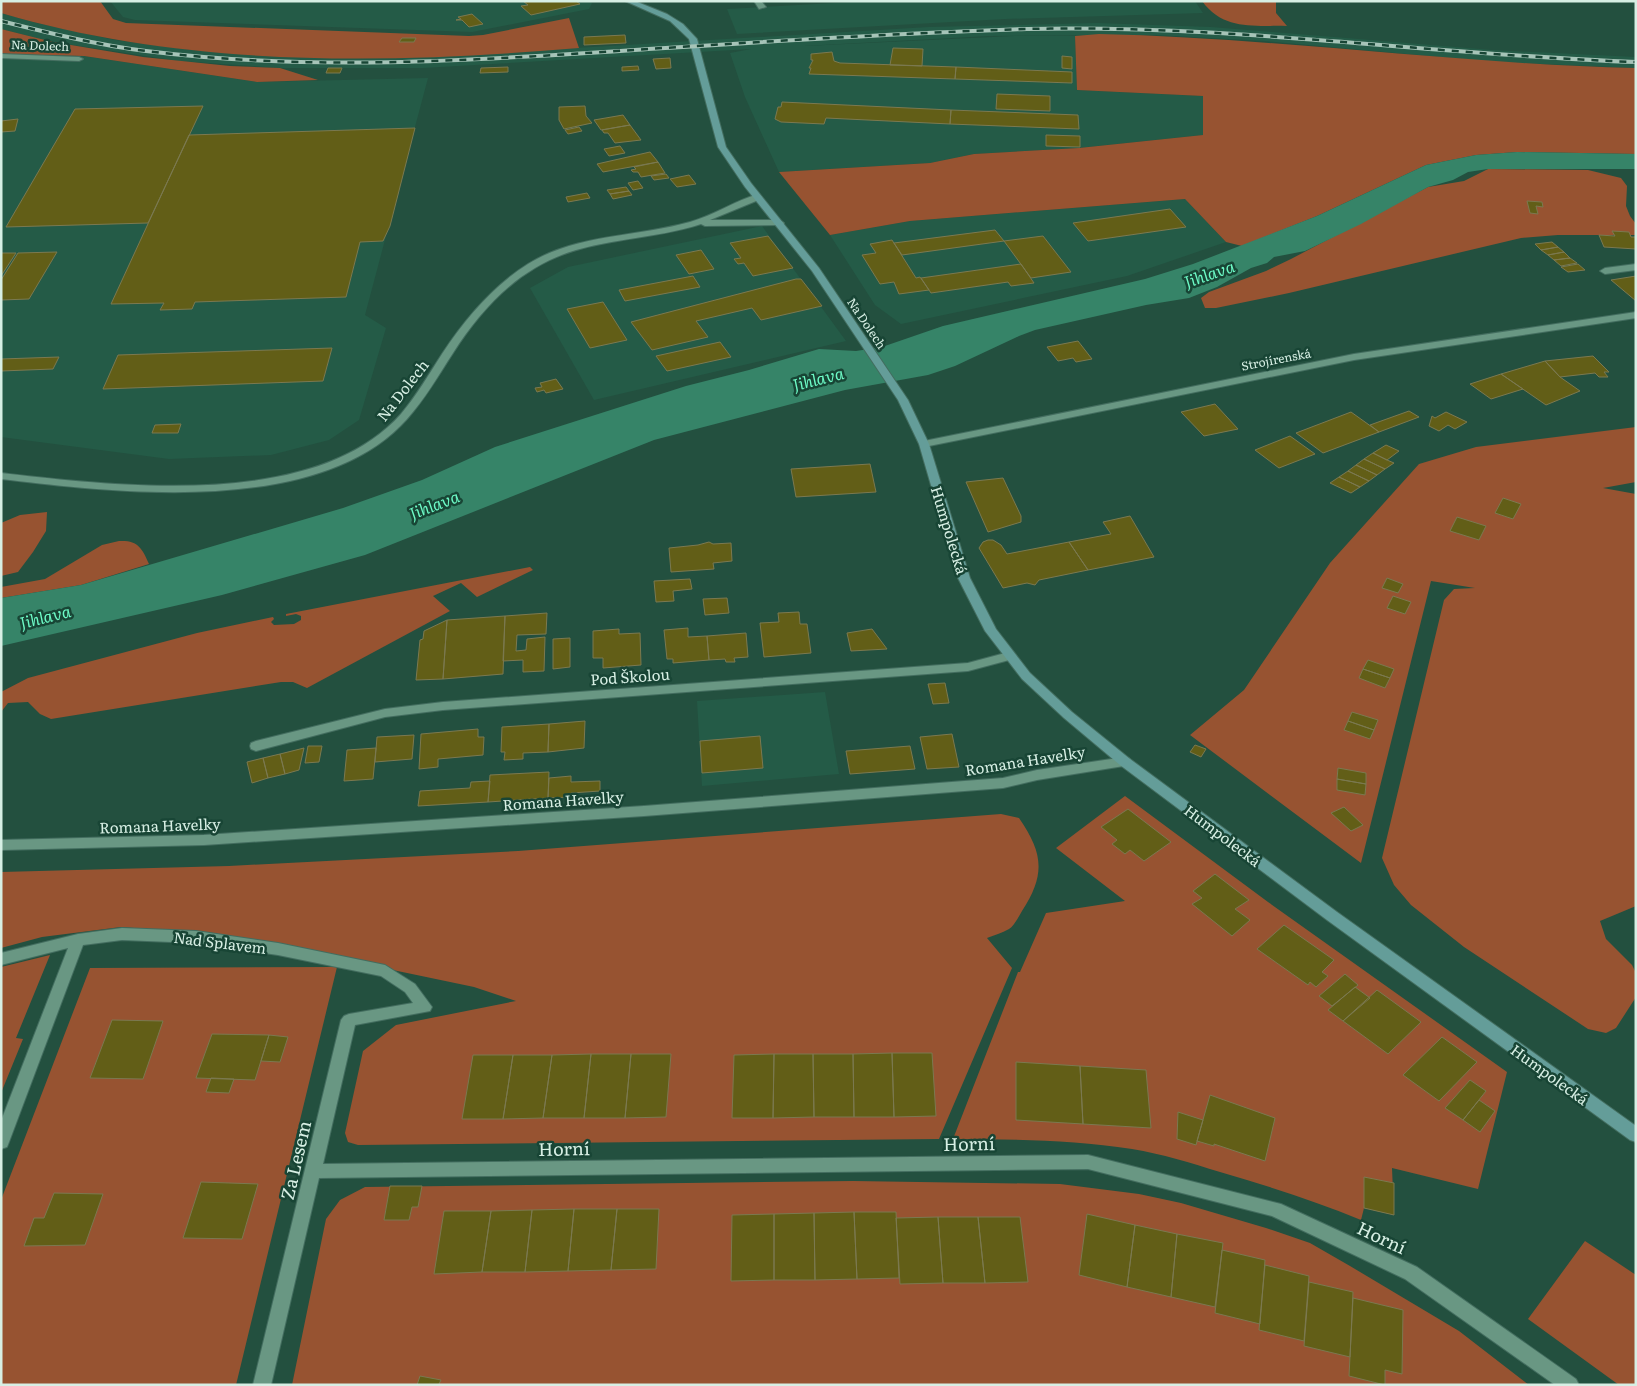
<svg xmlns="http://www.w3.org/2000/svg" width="1637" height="1386" font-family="Literata,serif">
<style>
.built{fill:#245b47}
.green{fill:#975331}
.water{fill:#368468}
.building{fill:#625e17;stroke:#7b7950}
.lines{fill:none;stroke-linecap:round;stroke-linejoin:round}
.minor-casing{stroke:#436d5f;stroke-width:2}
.tertiary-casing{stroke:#436d5f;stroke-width:2}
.secondary-casing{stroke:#436d5f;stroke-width:2}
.minor{fill:#699783;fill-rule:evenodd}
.tertiary{fill:#699783;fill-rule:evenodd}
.secondary{fill:#649d99;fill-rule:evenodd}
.rail-casing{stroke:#a6c4b8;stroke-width:4}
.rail{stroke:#184535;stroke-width:2.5;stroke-dasharray:7;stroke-linecap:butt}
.labels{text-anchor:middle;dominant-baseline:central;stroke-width:5;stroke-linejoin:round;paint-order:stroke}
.far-street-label{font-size:12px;fill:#d7efe4;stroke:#184535}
.street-label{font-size:15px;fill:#d7efe4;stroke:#184535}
.water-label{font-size:16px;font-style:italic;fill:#6dfac6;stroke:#184535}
.near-street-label{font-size:18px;fill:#d7efe4;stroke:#184535}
</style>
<rect width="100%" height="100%" fill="#23503f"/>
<!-- built -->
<path class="built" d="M110,1H590L592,3L589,9L472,32L135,20L123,17Z
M870,1H1195L1203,13L1005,19L737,34L727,9Z
M1,13L37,23L115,40L193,50L289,57H426L929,27L1097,23L1211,27L1492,50L1636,57V68L1495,62L1265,41L1155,35L989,36L804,46L1014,36H1075L1077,90L1203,96V135L1079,148L974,154L930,163L779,172L745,97L730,53L751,49L423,68H280L179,61L53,42L1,29Z
M35,53L84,56L257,82L428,78L365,315L386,328L359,420L329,440L271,455L169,459L1,437V54Z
M1185,199L1226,242L1127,276L901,324L875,305L830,235L910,221Z
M762,226L846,341L594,400L530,288L568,267Z
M825,692L839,774L702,786L697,701Z"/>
<!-- green -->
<path class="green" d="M1,1H100L113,19L126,23L469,36L483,35L569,18L579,48C387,64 188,68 1,13Z
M1202,1H1276V13L1287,26C1254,25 1224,31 1202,1Z
M1,29L53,42L143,57L230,66L280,68L318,80L257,82L84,56L1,54Z
M1099,34C1279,38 1456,64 1636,68V154L1517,152L1476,155L1426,165L1317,216L1242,246L1226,242L1185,199L910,221L830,235L779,172L930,163L974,154L1079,148L1203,135V96L1077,90L1075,36Z
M1488,169L1588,170L1621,178L1627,186L1626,206L1630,216L1636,224V235H1558L1521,238L1289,293L1216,308H1205L1201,298L1209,292L1266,271L1291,259L1428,187L1464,181Z
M1636,427V482L1603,488L1636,494V906L1600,921L1606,939L1632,965L1636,973V997L1616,1028L1606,1033L1588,1029L1464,947L1411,905L1394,885L1382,858L1444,600L1454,589L1475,588L1431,581L1361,863L1190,735L1244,690L1330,563L1419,464L1476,447Z
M47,512L46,531L33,552L18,572L1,576V523L20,515Z
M119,541C138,540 142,548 149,564L81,585L1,598V587L45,579L102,545Z
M530,567L533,570L477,597L461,583L433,596L450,611L307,688L293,682H281L51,719L40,714L28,702L8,703L1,712V692L28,678L197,633L273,617L274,619L271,622L274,625L294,624L301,620V616L296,614L286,616V614Z
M1125,796L1268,902L1507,1072L1478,1189L1392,1168L1394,1215L1364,1208L1361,1220C1315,1201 1268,1186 1220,1172C1191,1163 1162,1154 1132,1149C1073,1140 1013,1139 953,1139L1018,972H1020L1046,913L1125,901L1056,848Z
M1001,814L1019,818C1043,853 1046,874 1022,911C1019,916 1014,926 1009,929C1002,933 994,935 987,938L1012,968L939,1139L358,1145L348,1142L345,1133L363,1051L396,1025L516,1001L474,987L278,946L185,932L121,927L42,937L1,948V872L229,866L518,851Z
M50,955L16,1038L23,1039L1,1093V967Z
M337,967L236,1385H1V1200L90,968Z
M853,1181L1060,1184L1139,1194L1181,1203L1266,1228L1310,1243L1350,1266L1459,1331L1529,1385H292L326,1219L340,1200L365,1187Z
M1585,1241L1636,1275V1385H1619L1528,1319Z"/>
<!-- water -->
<path class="water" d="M1517,152L1636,154V169H1488L1468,172L1453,180L1428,187L1361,224L1305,251L1274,257L1267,263L1251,268L1217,287L1189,298L1146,305L1035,330L1019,336L955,366L928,375L845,390L654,440L365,555L222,595L1,646V598L81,585L343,508L422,480L495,447L686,386L749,370L819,349L856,351L882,347L943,326L1145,279L1193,264L1317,216L1426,165L1476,155Z"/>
<!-- building -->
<path class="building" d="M523,1H576L580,4L531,15L521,6L528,5Z
M472,14L483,24L469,27L462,20H456L461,19L458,17Z
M625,35L626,43L584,45V37Z
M402,38H416L414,42H399Z
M893,48L923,49L922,66L890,65Z
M832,52L834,61L840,63L956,67L955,79L809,74L811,68H809L813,60H811V54Z
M1062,56L1072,57V69L1062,68Z
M670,58L671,68L656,69L653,59Z
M638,66L639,70L622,71V67Z
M508,67V72L480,73L481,68Z
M956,67L1072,72V83L955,79Z
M328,68H342L340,73H326Z
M997,94L1050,96V111L996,109Z
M782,102L951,110L950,124L826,118L824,124L781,122L775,119L778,107H781Z
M203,106L148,223L6,227L75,109Z
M585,106L586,116L592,123L564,129L559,120V107Z
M951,110L1078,115L1079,129L950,124Z
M623,115L630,125L601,130L594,120Z
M18,119L15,131L1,132V121Z
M630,125L641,140L615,143L608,133H604L602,130Z
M579,127L582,131L568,134L565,130Z
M415,128L390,226L383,241L360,242L346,297L195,302L192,309L160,310L164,303L111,304L189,135Z
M1046,135L1080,136V147L1046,146Z
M620,146L625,153L609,156L604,149Z
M650,152L658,162L603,172L597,164Z
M658,162L665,173L641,177L638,172H633L631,170L636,169L634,167Z
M666,174L669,178L654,180L651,176Z
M689,175L696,184L677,187L670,179Z
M638,181L643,188L633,190L628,183Z
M626,187L629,191L610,194L607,190Z
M629,191L632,195L613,199L610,194Z
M587,193L590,198L568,202L566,197Z
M1527,201L1542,202L1543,207L1536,206L1538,214L1530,213Z
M1170,209L1186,227L1088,241L1073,223Z
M995,230L1004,241L902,255L894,243Z
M1612,231L1629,232L1631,237H1636V249L1604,247L1599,235L1615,236Z
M768,236L793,268L753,276L744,263L738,264L734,259L741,258L730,243Z
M1043,236L1071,272L1031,278L1004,241Z
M892,240L916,278L920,277L929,290L899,294L894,282L880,284L862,255L876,253L870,244Z
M1552,242L1558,247L1541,250L1535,244Z
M1558,247L1564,252L1548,255L1541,250Z
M701,250L714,269L689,274L676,255Z
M57,252L29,299L1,300V280L18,253Z
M1564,252L1570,258L1554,260L1548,255Z
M1,253H16L1,276Z
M1570,258L1577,263L1561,266L1554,260Z
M1021,264L1034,283L1011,286L1008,282L931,293L921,278Z
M1578,264L1585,270L1568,272L1561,267Z
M693,276L700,287L625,301L619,290Z
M1636,276V301L1611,280Z
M796,279H801L822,306L761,320L752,308L696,321L708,337L652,350L631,322Z
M603,302L627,340L590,348L567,309Z
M1078,341L1092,359L1076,362L1073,358L1058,361L1047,347Z
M720,342L731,357L667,371L656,356Z
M332,348L323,381L103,389L118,355Z
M1593,356L1609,372H1604L1608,377H1599L1595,373L1560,377L1545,361Z
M59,357L53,369L1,371V359Z
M1545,361L1560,377L1580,391L1546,405L1501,374Z
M1501,374L1523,389L1491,399L1470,384Z
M556,379L563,389L546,393L544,390L537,392L535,388L542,387L540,383Z
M1215,404L1238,429L1204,436L1181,412Z
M1409,411L1419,417L1379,432L1370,425Z
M1351,412L1379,432L1323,453L1296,433Z
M1446,412L1467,422L1455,429L1448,425L1439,431L1429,426L1432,416L1435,418Z
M181,424L178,433H152L155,425Z
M1290,436L1315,454L1279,468L1255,450Z
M1386,445L1399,451L1387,460L1373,453Z
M1373,453L1387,460L1394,463L1385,469L1364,459Z
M1364,459L1385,469L1377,475L1356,465Z
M870,464L876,492L796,497L791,469Z
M1356,465L1377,475L1369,481L1348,471Z
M1348,471L1369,481L1360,487L1339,477Z
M1339,477L1360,487L1351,493L1330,483Z
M1003,478L1021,516V522L988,532L966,482Z
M1503,498L1521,504L1513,519L1495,513Z
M1130,516L1154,557L1088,570L1069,542L1111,534L1103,522Z
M1457,517L1486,526L1479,540L1450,531Z
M988,540H993L1001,545L1007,554L1069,542L1088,570L1039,580L1035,585L1027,583L1003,588L979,548L983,542Z
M709,542L713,544L731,543L732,561L713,563L714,569L671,572L669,548L698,545Z
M1387,578L1403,584L1398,593L1382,588Z
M690,579L692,589L673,591L674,601L656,602L654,581Z
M1393,596L1411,602L1405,614L1387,608Z
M727,598L729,613L705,615L703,599Z
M799,612L800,624H807L811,653L764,657L760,623L779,622L778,613Z
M547,613L546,634L517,635L516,651L526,650L527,639L545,637L544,671L523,672V660L503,661L505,616Z
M505,616L503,674L443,679L447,620Z
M447,620L443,679L416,680L420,640L423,639L424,631Z
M688,628V637L707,636L709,660L673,663V659H667L664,630Z
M619,629V634L640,633L641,665L603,668V658H593V631Z
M872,629L887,649L851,651L847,633Z
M746,633L748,657L734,658L735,662H726L725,659L709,660L707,636Z
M570,638V667L553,669V639Z
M1368,660L1394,669L1390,678L1363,669Z
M1363,669L1390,678L1385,688L1359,678Z
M945,683L949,703L933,704L928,684Z
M1352,712L1378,720L1374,730L1348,721Z
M585,721L584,748L548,752L549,724Z
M1348,721L1374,730L1370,739L1344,730Z
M549,724L548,752L523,753V759L504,760L505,752H501L502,727Z
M478,729V737H484L483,755L438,759V767L419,769L421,734Z
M952,734L959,767L927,769L920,737Z
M414,735L412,759L375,762L377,737Z
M760,736L763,768L702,773L700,741Z
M1195,745L1206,749L1201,757L1190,752Z
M308,746H322L319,762L305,763Z
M910,746L915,769L850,774L846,751Z
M304,748L299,770L285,774L280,754Z
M376,748L373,779L344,781L347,750Z
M280,754L285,774L268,778L263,758Z
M263,758L268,778L252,783L247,762Z
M1338,768L1366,773V784L1337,779Z
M549,772L548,798L488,802L490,775Z
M571,776V782L600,781V791L571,793V797L548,798L549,778Z
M1337,779L1366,784L1365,795L1337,790Z
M490,781L488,802L418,806L420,791L470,788L471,782Z
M1344,807L1363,825L1351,831L1331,813Z
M1128,809L1171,842L1144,861L1130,850L1125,854L1112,844L1117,840L1101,827Z
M1215,874L1249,900L1235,909L1250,920L1232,936L1192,904L1202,898L1193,891Z
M1284,925L1334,960L1322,972L1328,976L1316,987L1310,982L1308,985L1257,949Z
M1345,974L1358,985L1332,1006L1319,996Z
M1355,987L1370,998L1343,1021L1328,1010Z
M1377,990L1421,1022L1388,1054L1343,1021Z
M112,1020L163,1021L143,1079L90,1078Z
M212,1034L269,1035L255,1080L196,1078Z
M269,1035L288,1037L280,1062L261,1061Z
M1442,1037L1477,1062L1439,1101L1403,1075Z
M892,1053H932L936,1116L894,1117Z
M892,1053L894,1117H854L853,1054Z
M591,1054H631L625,1118H584Z
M591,1054L584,1118H543L552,1055Z
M631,1054H671L666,1117L625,1118Z
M774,1054H813L814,1117L773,1118Z
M774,1054L773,1118H732L734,1055Z
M813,1054H853L854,1117H814Z
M473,1055H513L503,1119H462Z
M513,1055H552L543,1118L503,1119Z
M1016,1062L1080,1066L1083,1124L1016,1120Z
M1080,1066L1146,1070L1151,1128L1083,1124Z
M211,1078L234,1079L229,1093L206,1092Z
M1470,1080L1486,1091L1463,1120L1445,1108Z
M1210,1095L1275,1118L1265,1161L1214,1144V1146L1197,1141Z
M1479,1100L1495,1111L1480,1132L1463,1120Z
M1178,1112L1203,1120L1196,1145L1177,1139Z
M1364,1177L1394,1183V1215L1364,1208Z
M201,1182L258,1184L242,1239L183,1238Z
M390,1186H422L418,1207H412L409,1220H384Z
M54,1193L103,1194L85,1245L24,1246L34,1218H44Z
M574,1209H617L611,1270L568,1271Z
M574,1209L568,1271L525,1272L532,1210Z
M617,1209H659L656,1269L611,1270Z
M532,1210L525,1272H482L491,1211Z
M444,1211H491L482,1272L434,1274Z
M854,1212L857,1279L815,1280L814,1213Z
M854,1212H896L899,1278L857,1279Z
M814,1213L815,1280H774V1214Z
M774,1214V1280L731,1281L732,1215Z
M1087,1214L1135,1225L1127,1287L1079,1275Z
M938,1217L943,1283L900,1284L896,1218Z
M938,1217H978L985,1283H943Z
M978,1217H1020L1028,1282L985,1283Z
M1135,1225L1177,1234L1171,1297L1127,1287Z
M1177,1234L1223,1243L1215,1307L1171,1297Z
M1222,1250L1265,1260L1260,1324L1215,1313Z
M1265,1265L1309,1276L1304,1341L1259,1330Z
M1309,1282L1353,1292L1350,1357L1304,1346Z
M1353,1298L1403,1310L1402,1374L1385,1370V1385L1349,1376Z
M420,1376L441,1380L439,1384L442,1385H417Z"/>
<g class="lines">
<defs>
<path id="minor" d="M754,1H761L766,7L759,9Z
M1,54L79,57L83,59L79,61L1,58Z
M758,194L762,197L761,199L710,220H780L784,223L783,225L705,226L701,224C647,242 585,237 535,268C501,288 474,320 453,353C438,376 425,399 407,419C320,517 118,493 1,479V473C116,486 315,511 401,414C417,395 429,374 442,354C465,319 493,286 528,264C576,234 637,237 690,222C714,215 735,201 758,194Z
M1636,264V270L1605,274L1600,271L1605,268Z
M1636,312V318L1354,360L924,447L919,444L924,441L1354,354Z
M1009,652L1015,656L1013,659L968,671L443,710L385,717L256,751L251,749L250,746L251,743L256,741L385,709L443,702L968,663Z
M122,928L196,931L278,943L385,965L415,984L432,1007L430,1011L355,1025L323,1164L1088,1155L1281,1204L1417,1267L1576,1379L1579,1385H1555L1405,1279L1272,1216L1088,1169L319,1178L271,1385H253L341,1020L344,1016L349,1014L413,1003L405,992L381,976L278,955L196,943L122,940L83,945L9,1142L7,1147L1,1149V1121L68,948L1,965V953L78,934Z"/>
<path id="tertiary" d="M1125,757L1130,759L1132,762L1130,765L1037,780L1003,788L644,816L204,845L1,850V840L204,835L644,806L1003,778L1037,770Z"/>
<path id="secondary" d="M625,1H635L667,14L683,24L697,39L726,147L751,183L819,268L908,400L929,444L970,578L996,629L1030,673L1072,712L1130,759L1337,912L1636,1126V1142L1630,1140L1327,920L1120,765L1064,718L1022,679L985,631L958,578L919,444L898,400L812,271L745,187L718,147L689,39L670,21Z"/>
</defs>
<!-- minor casing -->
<use href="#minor" class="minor-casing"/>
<!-- tertiary casing -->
<use href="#tertiary" class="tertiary-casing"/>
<!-- secondary casing -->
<use href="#secondary" class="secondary-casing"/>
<!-- minor -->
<use href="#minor" class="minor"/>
<!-- tertiary -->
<use href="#tertiary" class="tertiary"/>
<!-- secondary -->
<use href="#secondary" class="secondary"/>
<defs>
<path id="rail" d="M1,21C49,33 97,45 146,51C313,72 481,60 648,49C774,41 901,33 1027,29C1230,24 1433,55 1636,62"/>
</defs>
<!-- rail casing -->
<use href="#rail" class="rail-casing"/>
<!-- rail -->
<use href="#rail" class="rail"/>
</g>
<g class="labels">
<!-- far-street labels -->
<g class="far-street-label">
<text transform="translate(40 45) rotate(2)">Na Dolech</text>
<text transform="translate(867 323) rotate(56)">Na Dolech</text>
<text transform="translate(1276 359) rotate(-11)">Strojírenská</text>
</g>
<!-- street labels -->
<g class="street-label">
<text transform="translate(402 390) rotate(-52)">Na Dolech</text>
<text transform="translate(950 530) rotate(73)">Humpolecká</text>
<text transform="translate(630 676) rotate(-4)">Pod Školou</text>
<text transform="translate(1025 760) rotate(-9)">Romana Havelky</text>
<text transform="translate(563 800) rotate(-4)">Romana Havelky</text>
<text transform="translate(160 825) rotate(-2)">Romana Havelky</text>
<text transform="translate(1223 835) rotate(37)">Humpolecká</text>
<text transform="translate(220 942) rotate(7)">Nad Splavem</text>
<text transform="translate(1550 1074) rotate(36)">Humpolecká</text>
</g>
<!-- water labels -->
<g class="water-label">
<text transform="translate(1209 273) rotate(-19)">Jihlava</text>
<text transform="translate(818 378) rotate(-14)">Jihlava</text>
<text transform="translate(434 504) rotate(-21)">Jihlava</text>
<text transform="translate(45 616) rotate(-14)">Jihlava</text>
</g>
<!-- near-street labels -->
<g class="near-street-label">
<text transform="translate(969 1143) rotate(-1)">Horní</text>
<text transform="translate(564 1148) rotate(-1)">Horní</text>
<text transform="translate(295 1160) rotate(-77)">Za Lesem</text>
<text transform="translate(1382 1237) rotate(25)">Horní</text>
</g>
</g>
<!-- border -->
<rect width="1637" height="1386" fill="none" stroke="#d7efe4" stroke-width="5"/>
</svg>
